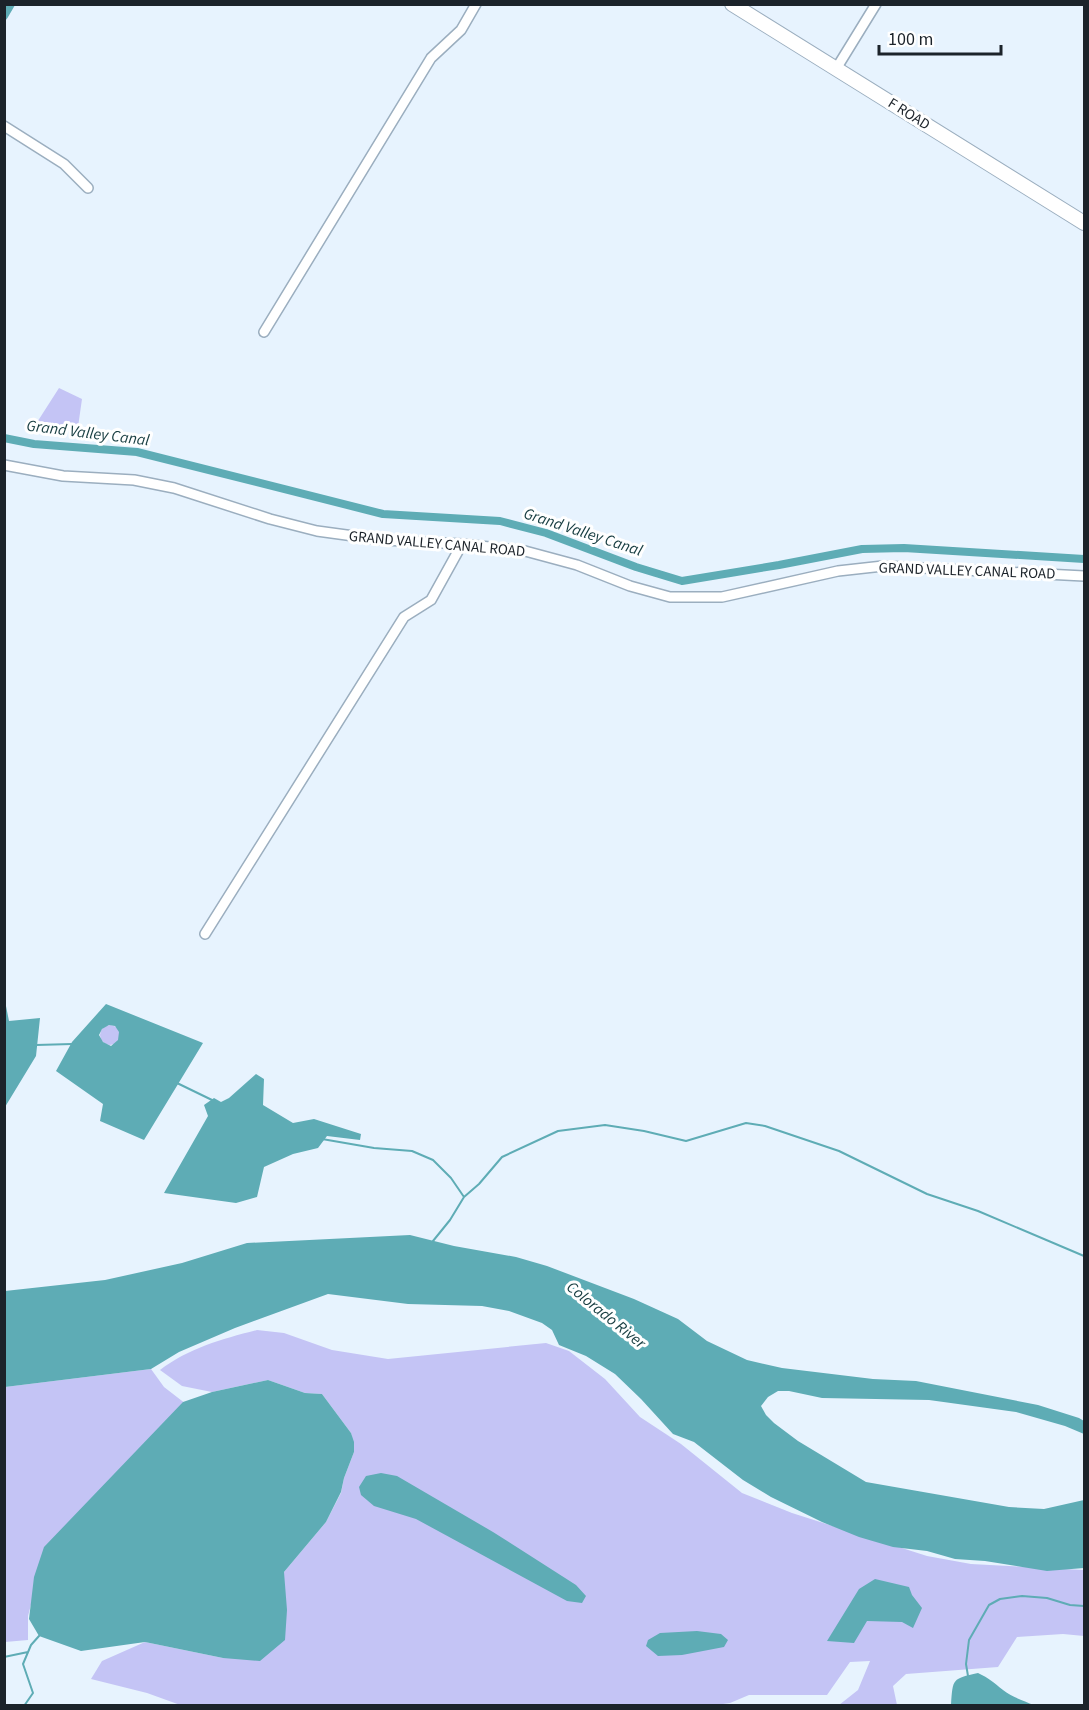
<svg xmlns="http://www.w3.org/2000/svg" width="1089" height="1710" font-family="'Source Sans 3',sans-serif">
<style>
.green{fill:#c4c4f5}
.water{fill:#5eacb5;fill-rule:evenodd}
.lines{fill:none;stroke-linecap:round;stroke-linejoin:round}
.stream{stroke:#5eacb5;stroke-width:2}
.canal{stroke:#5eacb5;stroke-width:8}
.street-casing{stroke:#9baebf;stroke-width:12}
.secondary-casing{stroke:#9baebf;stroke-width:16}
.street{stroke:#fff;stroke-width:9}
.secondary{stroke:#fff;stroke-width:14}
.labels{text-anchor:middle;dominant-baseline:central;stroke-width:6;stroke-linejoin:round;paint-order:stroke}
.street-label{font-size:15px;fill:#1c232a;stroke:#fff}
.water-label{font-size:16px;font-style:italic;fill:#173d41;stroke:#fff}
</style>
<rect width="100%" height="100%" fill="#e7f3fe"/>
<!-- green -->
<path class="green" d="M59,388L82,399L78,427H34Z
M100 1035a10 10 0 1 1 20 0a10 10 0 1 1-20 0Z
M257,1330L284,1333L332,1350L388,1359L546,1343L569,1351L605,1379L640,1417L681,1444L742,1493L792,1513L927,1556L971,1564L1084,1570V1636L1063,1634L1017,1637L998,1667L906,1674L893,1686L897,1705H839L858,1690L870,1661L850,1662L827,1695H749L730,1703L709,1706H183L147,1693L91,1679L102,1661L145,1642L223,1658L284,1572L326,1522L341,1493L344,1478L354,1452L351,1433L322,1394L305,1393L268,1380L212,1392L182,1386L160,1370C189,1348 222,1339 257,1330Z
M151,1369L164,1387L186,1404L44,1555L28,1616V1640L5,1642V1387Z"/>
<!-- water -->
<path class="water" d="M5,1001L9,1021L40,1018L36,1056L5,1107Z
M106,1004L203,1043L144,1140L100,1121L103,1104L56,1071L72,1042ZM109,1025L115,1026L119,1032L118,1040L111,1046L103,1042L99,1035L102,1029Z
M256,1074L264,1079L263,1105L293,1123L314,1119L361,1134L360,1140L327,1136L318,1148L293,1154L264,1167L257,1197L236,1203L164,1193L208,1116L204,1105L214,1098L221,1102L229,1098Z
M410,1235L454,1246L516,1257L547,1266L634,1299L678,1319L707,1341L747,1360L782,1368L873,1379L916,1381L1038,1405L1079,1418L1084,1421V1434L1065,1426L1016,1412L929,1400L822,1398L789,1391H778L768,1397L761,1406L766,1415L774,1423L798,1441L866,1482L1009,1507L1044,1509L1084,1500V1568L1047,1571L985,1561L955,1559L927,1551L893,1547L859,1537L822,1522L771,1497L743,1480L694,1442L673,1434L641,1399L615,1374L586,1356L559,1345L552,1330L542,1323L509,1311L482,1306L408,1304L328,1294L235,1328L179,1352L151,1369L5,1387V1291L105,1280L182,1263L247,1243Z
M268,1380L305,1393L322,1394L351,1433L354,1442V1452L344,1478L341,1492L326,1522L284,1572L287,1610L285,1640L260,1661L223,1658L145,1642L81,1651L39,1636L29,1619L34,1577L44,1547L183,1402L212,1392Z
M381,1473L397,1476L493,1532L576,1585L586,1596L582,1603L567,1601L416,1519L374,1506L361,1495L359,1487L366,1476Z
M875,1579L909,1587L912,1595L922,1608L913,1628L902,1622L867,1621L854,1643L827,1641L859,1589Z
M697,1631L721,1634L728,1640L724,1647L682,1655L658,1656L646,1646L648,1640L660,1633Z
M978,1673C989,1678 994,1683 1003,1690C1012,1697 1024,1701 1034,1705H951C953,1678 952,1679 978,1673Z"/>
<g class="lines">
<!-- stream -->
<path class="stream" d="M36,1045L72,1044
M177,1083L212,1100
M322,1139L374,1148L412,1151L433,1160L451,1178L464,1197
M433,1241L450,1220L464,1197L479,1184L502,1157L558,1131L605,1125L644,1131L686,1141L746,1123L765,1126L839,1151L927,1194L978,1211L1084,1256
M4,1657L28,1652
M968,1676L966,1664L969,1640L989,1605L1000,1599L1022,1596L1047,1598L1070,1605L1084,1606
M24,1706L33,1693L23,1664L31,1645L39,1636"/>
<!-- canal -->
<path class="canal" d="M4,16L11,4
M4,438L34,444L137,452L383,514L500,521L546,533L636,567L682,581L779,565L862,549L904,548L1084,559"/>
<defs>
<path id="street" d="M836,69L876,4
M4,126L64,164L88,188
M264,332L431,58L461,30L476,4
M4,465L63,476L134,480L174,488L270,519L317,531L383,540L462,544L525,551L577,565L630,586L670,597H722L838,571L883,566L1084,576
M205,934L404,617L431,600L462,544"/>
<path id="secondary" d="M732,4L1084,223"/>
</defs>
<!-- street casing -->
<use href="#street" class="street-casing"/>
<!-- secondary casing -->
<use href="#secondary" class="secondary-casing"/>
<!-- street -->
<use href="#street" class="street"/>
<!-- secondary -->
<use href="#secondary" class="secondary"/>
</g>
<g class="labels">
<!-- street labels -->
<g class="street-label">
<text transform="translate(909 114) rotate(32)">F ROAD</text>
<text transform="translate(437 544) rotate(5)">GRAND VALLEY CANAL ROAD</text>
<text transform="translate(967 571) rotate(2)">GRAND VALLEY CANAL ROAD</text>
</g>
<!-- water labels -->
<g class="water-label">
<text transform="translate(88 433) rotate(7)">Grand Valley Canal</text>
<text transform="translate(583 532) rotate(18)">Grand Valley Canal</text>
<text transform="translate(606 1315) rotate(39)">Colorado River</text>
</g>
</g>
<!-- border -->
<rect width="1089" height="1710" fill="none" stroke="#1c232a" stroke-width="12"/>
<!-- scale -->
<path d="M879 45v9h122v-9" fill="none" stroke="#1c232a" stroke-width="3"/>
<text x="888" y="45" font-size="18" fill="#1c232a" stroke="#ffffff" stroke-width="4.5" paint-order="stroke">100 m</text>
</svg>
